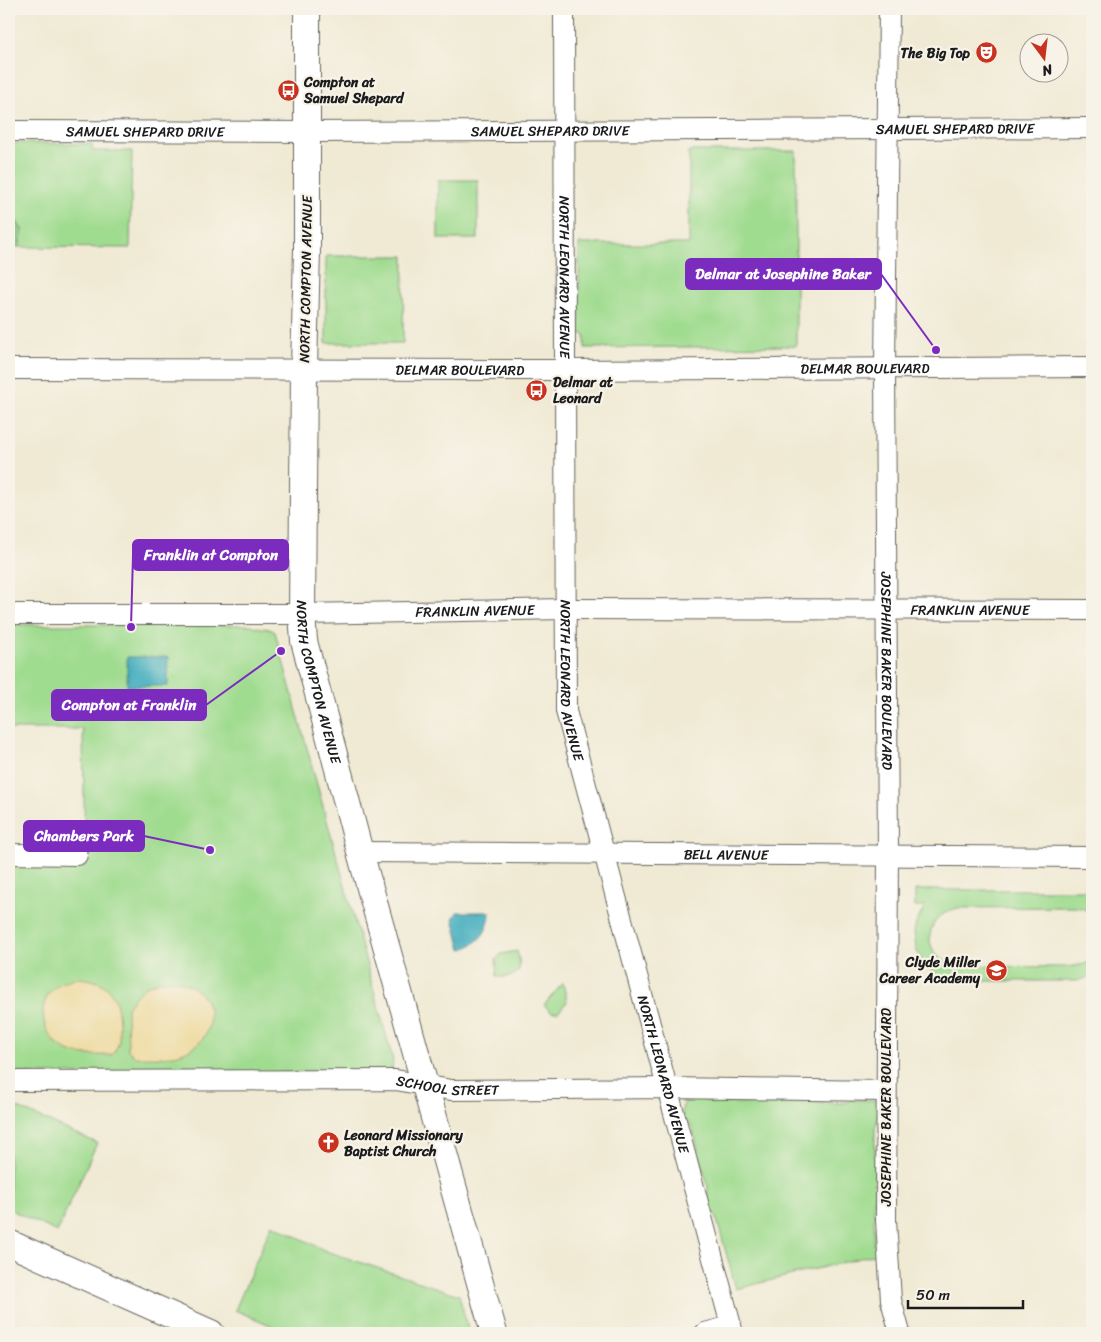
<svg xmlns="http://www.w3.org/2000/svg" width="1101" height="1342" font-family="Sriracha,sans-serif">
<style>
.green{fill:#a0dc90;stroke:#5e7c56}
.forest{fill:#80bc7a;stroke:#4e6c4b}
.sand{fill:#eeda9e;stroke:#857b5d}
.water{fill:#3eabbd;stroke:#2d646c}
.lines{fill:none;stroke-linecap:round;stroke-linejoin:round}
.minor-casing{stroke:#66645c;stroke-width:22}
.major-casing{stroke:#66645c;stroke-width:28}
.minor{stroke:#fff;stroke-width:20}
.major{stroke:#fff;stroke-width:26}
.labels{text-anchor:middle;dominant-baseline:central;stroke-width:4.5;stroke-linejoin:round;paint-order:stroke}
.poi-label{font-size:14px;font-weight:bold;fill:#1c1c1c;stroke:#f7f3e8;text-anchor:start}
.street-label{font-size:14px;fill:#1c1c1c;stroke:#f7f3e8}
.leader{fill:none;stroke:#7b2cbf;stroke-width:2}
.callout-dot{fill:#7b2cbf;stroke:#f7f3e8;stroke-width:2}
.callout{fill:#7b2cbf;stroke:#7b2cbf;stroke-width:2}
.callout-label{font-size:15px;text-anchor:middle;font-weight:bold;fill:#fff}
</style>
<rect width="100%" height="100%" fill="#f7f3e8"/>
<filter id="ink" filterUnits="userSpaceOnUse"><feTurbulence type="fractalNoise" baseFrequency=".02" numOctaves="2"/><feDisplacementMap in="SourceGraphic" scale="10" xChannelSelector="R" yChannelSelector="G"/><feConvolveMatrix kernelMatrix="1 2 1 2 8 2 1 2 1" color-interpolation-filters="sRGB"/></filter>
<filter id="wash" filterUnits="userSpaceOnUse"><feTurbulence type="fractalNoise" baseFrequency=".0096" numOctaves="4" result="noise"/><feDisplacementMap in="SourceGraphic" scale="20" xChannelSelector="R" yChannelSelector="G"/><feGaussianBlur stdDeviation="1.12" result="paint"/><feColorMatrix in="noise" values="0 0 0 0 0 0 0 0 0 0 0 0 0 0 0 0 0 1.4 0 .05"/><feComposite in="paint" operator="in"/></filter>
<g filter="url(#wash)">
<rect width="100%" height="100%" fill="#f0ead4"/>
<!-- green -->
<path class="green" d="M9,143L92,144L93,151H132L130,248L19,247L23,231L9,210Z
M689,151H796V346L585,348V334H579V244H689Z
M438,180H478V239H438Z
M326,256H404L403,343H326Z
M9,625H252C260,630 268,626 275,632L393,1060L392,1070L389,1072L9,1074V867H85L83,729H9Z
M915,890H1092V914L1084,909L1075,907L958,908C922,916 920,957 956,966L1068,967L1085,964L1092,959V976L1077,981H960L938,976L924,965L916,949L914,931L917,921L925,907H915Z
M517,951C523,971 519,978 497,977L496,960L501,954Z
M563,983L567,1002L558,1012H551L544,1005Z
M690,1098L702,1099L713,1103H844L851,1100H876C881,1109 878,1120 875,1128L874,1241V1246L880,1253L736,1289L716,1216L709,1206L707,1200L708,1187L692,1127C690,1124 687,1123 685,1121C679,1113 682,1102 690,1098Z
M9,1104L97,1143L57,1232L9,1209Z
M272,1224L326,1251L459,1295L469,1333H289L235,1310Z"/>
<!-- forest -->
<path class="forest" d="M9,175V209L23,231L19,247H9Z"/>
<!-- sand -->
<path class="sand" d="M75,978C108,979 118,993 119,1025C119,1041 121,1042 112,1055C97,1055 79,1057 66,1050C45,1040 35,1009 51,991C58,983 66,981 75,978Z
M174,980C181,982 189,984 195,989C216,1003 214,1036 192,1048C174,1059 155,1057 135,1057L128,1050L127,1008L132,1000L146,986L159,981Z"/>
<!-- water -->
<path class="water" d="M127,657H168V686H127Z
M457,912H490C490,930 479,944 461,950L453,919Z"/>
</g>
<g filter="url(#ink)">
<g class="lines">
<defs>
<g id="minor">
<path id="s1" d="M564,9L566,711L733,1333"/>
<path id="s2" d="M889,9L885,368L888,855L886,1220L891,1300L900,1333"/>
<path id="s3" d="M9,131L308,132L1092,128"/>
<path id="s4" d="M9,369L565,370L1092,367"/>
<path id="s5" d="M9,614H302L565,609L1092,610"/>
<path id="s6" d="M360,852L1092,857"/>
<path d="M9,854L77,855"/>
<path id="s7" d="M9,1081L396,1080L451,1090L668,1088L886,1091"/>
<path d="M705,1333L731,1326"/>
</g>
<g id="major">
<path id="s8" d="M307,9V250L304,369L302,614L304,641L360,852L494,1333"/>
<path d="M9,1243L211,1333"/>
</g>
</defs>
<!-- minor casing -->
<use href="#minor" class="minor-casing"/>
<!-- major casing -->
<use href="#major" class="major-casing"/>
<!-- minor -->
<use href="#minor" class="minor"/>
<!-- major -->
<use href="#major" class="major"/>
</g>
</g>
<!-- icons -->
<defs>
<symbol id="theatre-disc" viewBox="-11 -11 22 22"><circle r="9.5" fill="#c8321e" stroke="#f7f3e8"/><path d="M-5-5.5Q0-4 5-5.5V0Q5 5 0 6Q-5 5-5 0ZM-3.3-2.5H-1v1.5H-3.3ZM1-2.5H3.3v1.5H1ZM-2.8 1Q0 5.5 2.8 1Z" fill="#fff"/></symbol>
<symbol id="bus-disc" viewBox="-11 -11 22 22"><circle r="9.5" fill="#c8321e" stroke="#f7f3e8"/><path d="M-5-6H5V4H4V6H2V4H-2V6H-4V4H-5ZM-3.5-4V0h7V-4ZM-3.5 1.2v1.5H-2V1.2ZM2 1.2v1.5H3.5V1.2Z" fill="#fff"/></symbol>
<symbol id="school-disc" viewBox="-11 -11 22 22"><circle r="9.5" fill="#c8321e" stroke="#f7f3e8"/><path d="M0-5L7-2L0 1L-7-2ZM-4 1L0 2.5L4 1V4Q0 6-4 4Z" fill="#fff"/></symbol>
<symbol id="church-disc" viewBox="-11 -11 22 22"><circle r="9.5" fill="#c8321e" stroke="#f7f3e8"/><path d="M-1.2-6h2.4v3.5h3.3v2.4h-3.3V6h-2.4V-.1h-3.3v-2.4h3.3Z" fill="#fff"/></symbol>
</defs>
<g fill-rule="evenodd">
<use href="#theatre-disc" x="974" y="40" width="25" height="25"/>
<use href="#bus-disc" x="276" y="78" width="25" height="25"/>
<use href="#bus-disc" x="524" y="378" width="25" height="25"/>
<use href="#school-disc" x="984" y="958" width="25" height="25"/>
<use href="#church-disc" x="316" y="1130" width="25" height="25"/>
</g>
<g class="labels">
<!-- poi labels -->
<g class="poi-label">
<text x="970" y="53" text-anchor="end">The Big Top</text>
<text x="304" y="82">Compton at<tspan x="304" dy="16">Samuel Shepard</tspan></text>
<text x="553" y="382">Delmar at<tspan x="553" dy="16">Leonard</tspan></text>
<text x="980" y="962" text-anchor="end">Clyde Miller<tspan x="980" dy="16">Career Academy</tspan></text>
<text x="344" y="1135">Leonard Missionary<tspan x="344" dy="16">Baptist Church</tspan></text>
</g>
<!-- street labels -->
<g class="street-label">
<text stroke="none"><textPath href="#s3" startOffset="946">SAMUEL SHEPARD DRIVE</textPath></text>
<text stroke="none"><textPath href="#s3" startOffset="541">SAMUEL SHEPARD DRIVE</textPath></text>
<text stroke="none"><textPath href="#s3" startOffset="136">SAMUEL SHEPARD DRIVE</textPath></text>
<text stroke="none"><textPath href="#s1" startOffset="268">NORTH LEONARD AVENUE</textPath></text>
<text transform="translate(306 279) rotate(-89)">NORTH COMPTON AVENUE</text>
<text stroke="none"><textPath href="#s4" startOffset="856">DELMAR BOULEVARD</textPath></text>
<text stroke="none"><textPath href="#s4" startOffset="451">DELMAR BOULEVARD</textPath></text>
<text stroke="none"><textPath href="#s5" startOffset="961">FRANKLIN AVENUE</textPath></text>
<text stroke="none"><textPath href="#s5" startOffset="466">FRANKLIN AVENUE</textPath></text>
<text stroke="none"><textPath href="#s2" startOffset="662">JOSEPHINE BAKER BOULEVARD</textPath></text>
<text stroke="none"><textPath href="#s1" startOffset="672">NORTH LEONARD AVENUE</textPath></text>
<text stroke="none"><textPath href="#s8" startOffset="675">NORTH COMPTON AVENUE</textPath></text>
<text stroke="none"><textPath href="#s6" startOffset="366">BELL AVENUE</textPath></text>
<text stroke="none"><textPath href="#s1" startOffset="1078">NORTH LEONARD AVENUE</textPath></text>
<text stroke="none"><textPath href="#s7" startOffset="439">SCHOOL STREET</textPath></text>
<text transform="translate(886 1107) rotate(-90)">JOSEPHINE BAKER BOULEVARD</text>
</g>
</g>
<!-- callouts -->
<path class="leader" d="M936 350L881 274M131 627L133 555M281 651L206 705M210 850L144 836"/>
<g class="callout-dot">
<circle cx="936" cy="350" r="5"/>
<circle cx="131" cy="627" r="5"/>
<circle cx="281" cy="651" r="5"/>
<circle cx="210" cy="850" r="5"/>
</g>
<g class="callout">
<rect x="686" y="259" width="195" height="30" rx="5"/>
<rect x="133" y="540" width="155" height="30" rx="5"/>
<rect x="52" y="690" width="154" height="30" rx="5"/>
<rect x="24" y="821" width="120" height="30" rx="5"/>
</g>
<g class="callout-label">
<text x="783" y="279">Delmar at Josephine Baker</text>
<text x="211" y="560">Franklin at Compton</text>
<text x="129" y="710">Compton at Franklin</text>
<text x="84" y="841">Chambers Park</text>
</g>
<!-- margin -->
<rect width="1101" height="1342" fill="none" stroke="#f7f3e8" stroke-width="30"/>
<!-- north arrow -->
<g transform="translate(1044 58) rotate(165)"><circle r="24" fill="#f7f3e8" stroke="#9f9d96"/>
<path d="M0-4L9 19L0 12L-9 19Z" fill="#c8321e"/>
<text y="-8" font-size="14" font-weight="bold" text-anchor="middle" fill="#1c1c1c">N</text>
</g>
<!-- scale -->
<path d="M908 1300v8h115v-8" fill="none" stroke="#1c1c1c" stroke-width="2.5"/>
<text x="916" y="1300" font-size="15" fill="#1c1c1c" stroke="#f7f3e8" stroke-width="4" paint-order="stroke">50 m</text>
</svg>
